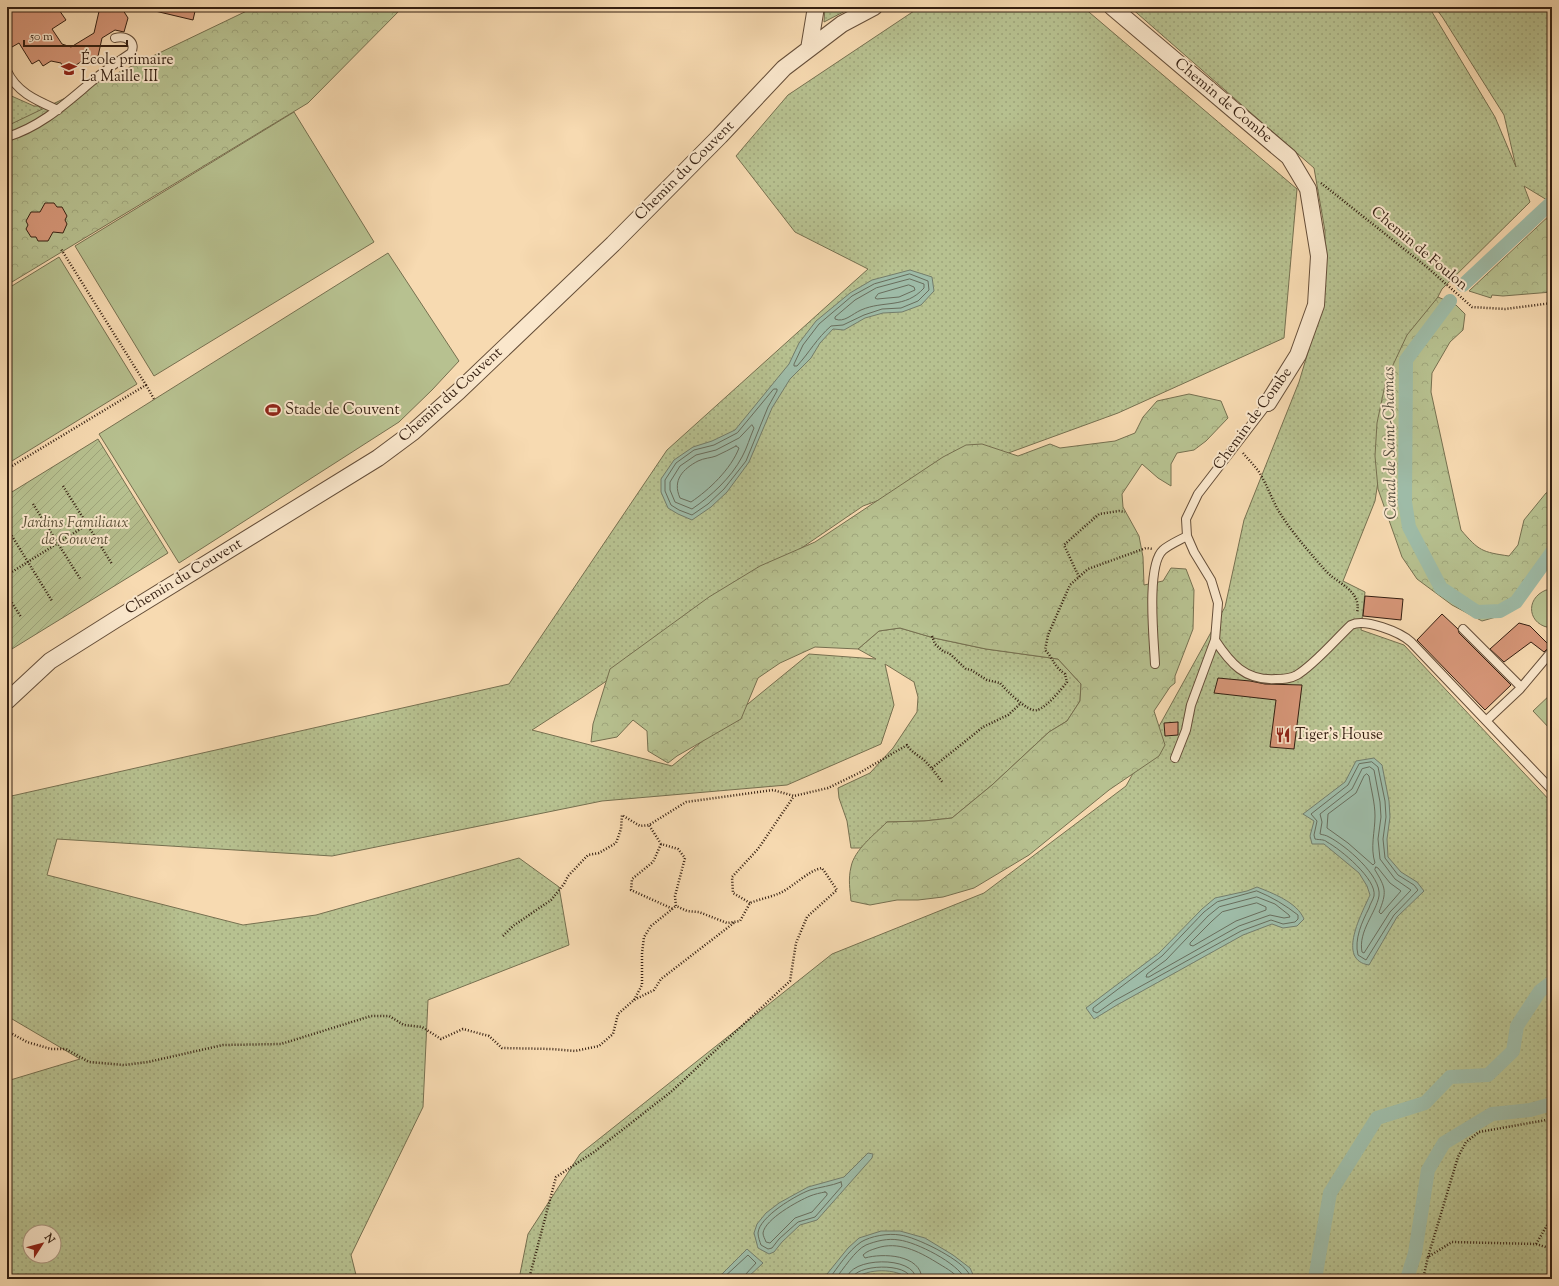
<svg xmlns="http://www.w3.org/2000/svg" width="1559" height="1286" font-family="'Sorts Mill Goudy',serif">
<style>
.grass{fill:url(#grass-dots);stroke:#767050;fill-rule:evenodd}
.forest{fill:url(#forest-crowns);stroke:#767050}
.garden{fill:url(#garden-furrows);stroke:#767050}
.pitch{fill:#b7c190;stroke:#767050}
.water{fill:#9ebba7;stroke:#747d6b}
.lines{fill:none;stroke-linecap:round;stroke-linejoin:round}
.shore{stroke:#696d5c;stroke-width:1}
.canal{stroke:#9ebba7;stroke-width:14}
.building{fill:#d69678;stroke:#341f11}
.service-casing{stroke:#654e39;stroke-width:10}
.minor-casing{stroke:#654e39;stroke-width:18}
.path{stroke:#341f11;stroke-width:2.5;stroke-dasharray:1 2;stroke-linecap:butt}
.service{stroke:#fae7cc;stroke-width:8}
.minor{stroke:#fae7cc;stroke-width:16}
.labels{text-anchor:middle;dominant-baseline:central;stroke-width:4;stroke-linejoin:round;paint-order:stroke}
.poi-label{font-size:15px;fill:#341f11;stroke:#fae7cc;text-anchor:start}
.street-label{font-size:15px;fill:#341f11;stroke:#fae7cc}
.park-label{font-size:15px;font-style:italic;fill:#5b5037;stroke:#fae7cc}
.water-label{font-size:16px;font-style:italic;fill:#544e3e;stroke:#fae7cc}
</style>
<defs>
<pattern id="grass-dots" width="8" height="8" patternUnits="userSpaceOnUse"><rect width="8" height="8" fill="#b7c190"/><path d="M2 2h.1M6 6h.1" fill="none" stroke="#9ea57b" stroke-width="1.8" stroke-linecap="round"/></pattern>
<pattern id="forest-crowns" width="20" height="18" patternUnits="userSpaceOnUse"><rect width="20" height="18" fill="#b7c190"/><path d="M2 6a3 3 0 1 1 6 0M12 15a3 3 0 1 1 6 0" fill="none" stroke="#9ea57b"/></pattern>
<pattern id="garden-furrows" width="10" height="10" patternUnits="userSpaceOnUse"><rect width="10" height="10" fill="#b7c190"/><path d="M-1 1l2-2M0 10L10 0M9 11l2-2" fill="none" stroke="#9ea57b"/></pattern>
</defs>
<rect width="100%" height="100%" fill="#f7dab1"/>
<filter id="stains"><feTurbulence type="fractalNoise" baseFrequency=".005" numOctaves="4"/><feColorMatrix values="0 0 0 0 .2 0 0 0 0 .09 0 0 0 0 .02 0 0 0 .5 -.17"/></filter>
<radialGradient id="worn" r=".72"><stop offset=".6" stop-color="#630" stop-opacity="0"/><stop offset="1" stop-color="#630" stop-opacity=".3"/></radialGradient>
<!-- grass -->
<path class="grass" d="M825,7H853L824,22Z
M920,7H1083L1297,189L1284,338L1118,413L863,506L583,697L532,730L672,766L809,654L876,659L858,649L879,631L900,628L934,638L986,649L1058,659L1081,684L1080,701L1067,721L1049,732L992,785L952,818L924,821L887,822L861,848H851L847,821L839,798L838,788L870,773L893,748L917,712L918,697L914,682L885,664L894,705L881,744L787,785L602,801L332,856L57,839L47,875L243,925L316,915L519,858L559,887L569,945L428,1000L423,1107L351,1255L357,1279H7V1081L80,1059L7,1016V797L509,684L667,450L868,269L795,232L736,156L788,95ZM30,1232H54V1256H30Z
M1130,7H1429L1495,117L1516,167L1504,115L1443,18L1435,7H1552V196L1547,200L1524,186L1530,202L1442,289L1393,384L1375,501L1343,581L1365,592L1361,630L1404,645L1552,803V1279H519L528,1234L580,1154L832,954L984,893L1126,786L1225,607L1244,520L1299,382L1324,299L1325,231L1314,168Z
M7,94L34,106H38L48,114L7,135Z"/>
<!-- forest -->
<path class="forest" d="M255,7H403L308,103L7,285V126Z
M1552,213V292L1503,296L1492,295L1491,298L1469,291Z
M1438,297L1456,305L1465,314L1463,330L1450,342L1432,373L1431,392L1461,530C1479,551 1482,552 1509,556L1518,545L1524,520L1546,493L1552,491V548L1514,610L1503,615L1482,621L1452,605L1417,579L1402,557L1378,489L1375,456L1377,423L1386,380L1407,335Z
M1189,394L1221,401L1228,418L1206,441L1194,450L1177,453L1171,464V486L1158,478L1142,464L1122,494L1123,507L1139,536L1143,557L1144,585L1163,581L1171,568L1186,569L1194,590L1193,629L1175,676V683L1170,687L1154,711L1165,745L1159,756L1109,790L1029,855L974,888L943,897L918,900H897L870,905L851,901C850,890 848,879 851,867C854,850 875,834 887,822L924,821L952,818L992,785L1049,732L1067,721L1080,701L1081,684L1058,659L986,649L934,638L900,628L879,631L858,649L815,647L780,663L758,678L741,719L677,756L668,763L648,751L647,731L633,720L617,737L591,742L593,724L610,669L709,597L760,566L815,542L943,457L966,445L982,444L1018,456L1050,444L1060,448L1115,441L1135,433L1143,417L1157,401Z"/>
<!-- garden -->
<path class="garden" d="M98,439L168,553L7,652V495Z"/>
<!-- pitch -->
<path class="pitch" d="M294,112L374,242L154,376L75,246Z
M388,253L459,361L432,390L399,422L179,563L99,434Z
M59,257L137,384L7,464V289Z
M1546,590H1552V628C1528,626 1524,599 1546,590Z
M1552,693V731L1533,711Z"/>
<!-- water -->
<path class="water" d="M910,270L932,277L934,291L921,305L902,312L883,313L865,318L844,330L833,329L820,343L811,358L790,379L772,408L749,462L741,473L727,492L711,507L692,520L678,514L668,508L661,492V479L674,460L693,447L712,441L735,430L789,364L799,343L816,321L850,293L872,280Z
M1374,758L1382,765L1389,801L1390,817L1387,839L1388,857L1401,872L1417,882L1424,891L1397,917L1369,965C1336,960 1362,913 1370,895L1367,886L1359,873L1324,844H1312L1310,836L1314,821L1303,814L1345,782L1356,761Z
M1257,887C1272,893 1297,902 1304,919L1297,926L1283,928L1272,924L1243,935L1117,1005L1094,1019L1086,1008L1159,953L1202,909L1215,898L1247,891Z
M868,1153L873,1154L872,1158L817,1220L800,1225L782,1242L774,1252L769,1254L758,1248L754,1233L757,1224L766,1213L779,1203L808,1187L844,1177Z
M881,1231H900L925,1238L953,1255L970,1268L975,1279H909C896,1268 868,1268 854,1279H823L848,1248L859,1238Z
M747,1249L763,1263L746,1279H717Z"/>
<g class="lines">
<!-- shore -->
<path class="shore" d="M910,274L928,281L929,290L918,301L901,308L882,309L864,315L843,325L831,326C817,338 809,353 797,366H794V364L803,345L819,324L852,296L874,284Z
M910,279L924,284V288C905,309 884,300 861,310C852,314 844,323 835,319V317L855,300L876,288Z
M909,285L914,287L915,290L899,297L877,299L875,298L878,294Z
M774,389H777V391L768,407L746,461L724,489L708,504L692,515L679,510L671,505L665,491V480L676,463L694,450L714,445L737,433Z
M752,425L754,428C750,437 747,448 742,457C731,478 711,496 692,509L675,502L670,490V482L680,466L696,455L716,450L739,438Z
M736,446L739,448C731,469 709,490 691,502L680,498C672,480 683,469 698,461C704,458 711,458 716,456C723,453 730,449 736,446Z
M1372,762L1378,767L1385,801L1386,817L1383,839L1385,858L1398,875L1414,885L1418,890L1394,915L1366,960L1358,955C1354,939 1362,922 1369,908C1370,904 1373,900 1374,896C1377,879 1340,849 1327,842C1324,839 1319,840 1315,839L1314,835L1317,821L1311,814L1348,785L1359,764Z
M1370,767L1374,770L1380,802L1381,817L1378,839L1380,859L1395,879L1411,890L1390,912L1364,953L1362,952C1358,931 1376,913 1379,896C1382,876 1345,845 1329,837C1326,835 1323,835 1320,834L1322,822L1320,814L1352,789L1362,769Z
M1367,774L1369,776C1371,789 1375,803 1375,816C1375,832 1370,847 1375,863L1373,865L1348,843L1327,828L1328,814L1356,793L1364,776Z
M1376,867L1378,868L1390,883L1401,891L1381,914L1379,912C1387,892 1386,888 1375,870Z
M1257,891C1272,897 1285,905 1298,915V919L1295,922L1283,924L1271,920L1241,931L1114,1001L1097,1013L1093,1011V1008L1162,956L1204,912L1217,902Z
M1257,897L1275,904L1289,915L1290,917L1284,918L1270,915L1239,926L1154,974L1149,977H1146L1147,974L1166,960L1208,916L1219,907Z
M1257,903L1266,907V910L1236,921L1193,946L1190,945V943L1212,921L1222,912Z
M841,1182L842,1186L815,1217L798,1222L779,1239L772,1248L768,1249L761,1245C760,1242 758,1237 758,1233C759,1217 796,1195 810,1190C820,1187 831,1186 841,1182Z
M825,1192L827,1193V1195L812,1212L795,1218L770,1243L766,1242C765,1239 763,1236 763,1233C765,1219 798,1201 810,1196C815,1194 820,1193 825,1192Z
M722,1279L748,1255L756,1263L745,1275L744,1279
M829,1279C838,1267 848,1251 861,1242C871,1236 888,1233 900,1235C916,1237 958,1258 967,1271C969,1273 970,1276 971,1279
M835,1279C843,1270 855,1250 866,1245C876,1241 888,1238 899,1240C916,1242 958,1263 965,1279
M847,1279C848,1257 915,1255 916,1279
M852,1279C854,1264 909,1262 911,1279
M922,1279C921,1254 882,1253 865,1258L863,1255C867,1251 871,1250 877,1248C898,1241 918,1251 936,1262C944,1267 954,1272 959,1279"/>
<!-- canal -->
<path class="canal" d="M1463,285L1552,202
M1450,301L1406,360L1405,502L1409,527L1441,588L1477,612L1500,611L1516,602L1552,552
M1315,1279L1330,1193L1377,1118L1425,1103L1450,1077L1488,1075L1513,1051L1517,1026L1540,991L1552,982
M1407,1279L1415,1253L1428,1170L1444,1143L1492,1114L1530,1110L1552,1104"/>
</g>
<!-- building -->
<path class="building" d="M7,7H57L66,20L52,29L62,44L71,47L94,33L100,7H121L128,18L124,32L115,30L102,38L97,61L87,58L65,72L61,63L51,61L43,66L39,60L32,64L19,43L12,47L7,39Z
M155,7H196L193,20L155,11Z
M45,203H54L57,207H62L67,216L65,220L67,224L63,233L53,232L48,241H38L36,237H31L26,229L28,225L26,221L31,212H40Z
M1365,596L1403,599L1401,620L1363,616Z
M1442,614L1458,629L1459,633L1511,685L1485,710L1417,640Z
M1519,623L1530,626L1550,646L1544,652L1531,642L1504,662L1490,649Z
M1218,678L1250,681L1265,684L1302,685L1294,749L1270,747L1276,700L1214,693Z
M1178,722V735L1165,736L1164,723Z"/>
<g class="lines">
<defs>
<path id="service" d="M7,71C17,93 38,101 58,110
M7,137C43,126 68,101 96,78C107,69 119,61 131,53C137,42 126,35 115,38
M1463,629L1521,687
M1215,640C1230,663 1245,681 1276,679C1283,679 1290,679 1297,675C1315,664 1335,640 1351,625C1365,618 1400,632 1411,642L1552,790
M1155,664C1154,641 1146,565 1163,550C1170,544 1180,540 1187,536
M1487,720L1520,689L1552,651
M1175,758L1186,730L1191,705L1215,640L1218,603L1211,580L1194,552L1187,536L1186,519L1198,494L1268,403"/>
<path id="minor" d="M1112,7L1289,157L1308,189L1319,256L1316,305L1298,355L1268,403
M809,49L816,7
M7,701L50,661L115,620L378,458L413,432L459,391L613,244L720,136L784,68L842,24L874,7"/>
</defs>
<!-- service casing -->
<use href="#service" class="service-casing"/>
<!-- minor casing -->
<use href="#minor" class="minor-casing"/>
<!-- path -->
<path class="path" d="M1321,183L1428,268L1472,307L1505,309L1552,303
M7,234L11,233
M146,385L154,399
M1243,453C1248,459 1254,465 1259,472C1266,483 1271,497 1278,510C1291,531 1308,551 1325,570C1337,584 1362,590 1357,613
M7,469L146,385L61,249
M63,486L112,564
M33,504L81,580
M7,528L52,601
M7,575L101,516
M1079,577L1064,545L1099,514L1119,511L1125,512
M7,595L21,617
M932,636L935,644L944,652L949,653L966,669L971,670L987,680L1000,683C1005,689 1028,713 1037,710C1046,708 1061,690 1067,682L1065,674C1053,666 1054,659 1045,650L1048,635L1070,585L1088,569L1146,548L1153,549
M932,768L983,727L1008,715L1021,703
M661,844L653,862L632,879L631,890L673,909
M750,903L733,893L732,877L758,849L794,796
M503,936L513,926L551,900L564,884L568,876L588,855L599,853L616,843L621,829L622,815L640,826L649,825L686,802L773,790L794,796L828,788L861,772L907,745C911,752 918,755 924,760C931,767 937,775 943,783
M634,1000L642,985V953L644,937L651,926L676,906
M7,1031L27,1042L51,1049H66L89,1062L124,1065L148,1062L223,1045L281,1044L371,1016H389L404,1025L422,1027L441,1039L463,1029L489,1036L502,1048L551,1049L575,1051L599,1046L613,1034L618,1014L634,1000L654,990L661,979L735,922
M1536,1244L1552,1217
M1428,1257L1458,1157L1466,1142L1479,1132L1552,1119
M529,1279L556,1177L594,1152L672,1091L790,981L796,943L807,917L837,890L822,868C809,870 793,887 780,893C771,897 760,899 750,903L740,921L727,923L699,912L687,911L676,906L675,896L685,858L678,849L661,844L649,825
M1423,1279L1428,1257L1452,1242L1536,1244L1552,1249"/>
<!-- service -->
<use href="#service" class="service"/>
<!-- minor -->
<use href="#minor" class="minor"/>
</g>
<!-- icons -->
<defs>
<symbol id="school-bare" viewBox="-9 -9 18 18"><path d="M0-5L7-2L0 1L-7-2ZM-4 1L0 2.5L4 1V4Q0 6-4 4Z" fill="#8f2418" stroke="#fae7cc" stroke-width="2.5" paint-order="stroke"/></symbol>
<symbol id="stadium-bare" viewBox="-9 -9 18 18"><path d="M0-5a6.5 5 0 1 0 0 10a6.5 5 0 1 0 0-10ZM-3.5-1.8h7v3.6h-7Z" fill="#8f2418" stroke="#fae7cc" stroke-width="2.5" paint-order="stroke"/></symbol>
<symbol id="restaurant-bare" viewBox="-9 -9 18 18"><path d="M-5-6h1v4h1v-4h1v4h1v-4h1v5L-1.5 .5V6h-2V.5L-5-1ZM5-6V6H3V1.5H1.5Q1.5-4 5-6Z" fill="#8f2418" stroke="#fae7cc" stroke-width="2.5" paint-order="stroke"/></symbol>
</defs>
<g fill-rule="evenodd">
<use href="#school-bare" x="58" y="58" width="22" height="22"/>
<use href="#stadium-bare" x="262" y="399" width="22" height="22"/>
<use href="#restaurant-bare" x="1272" y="724" width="22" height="22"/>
</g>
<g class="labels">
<!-- poi labels -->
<g class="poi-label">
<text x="81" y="60">École primaire<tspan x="81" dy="17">La Maille III</tspan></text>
<text x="285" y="410">Stade de Couvent</text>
<text x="1295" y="735">Tiger's House</text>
</g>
<!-- street labels -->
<g class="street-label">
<text transform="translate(1223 101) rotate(40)">Chemin de Combe</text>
<text transform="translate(685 171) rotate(-45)">Chemin du Couvent</text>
<text transform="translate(1419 249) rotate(40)">Chemin de Foulon</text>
<text transform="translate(451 395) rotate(-42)">Chemin du Couvent</text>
<text transform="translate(1253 419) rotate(-54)">Chemin de Combe</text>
<text transform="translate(184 577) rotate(-31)">Chemin du Couvent</text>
</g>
<!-- park labels -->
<g class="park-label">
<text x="75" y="523">Jardins Familiaux<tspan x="75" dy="17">de Couvent</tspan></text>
</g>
<!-- water labels -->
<g class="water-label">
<text transform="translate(1391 443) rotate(-91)">Canal de Saint-Chamas</text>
</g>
</g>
<!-- margin -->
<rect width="1559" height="1286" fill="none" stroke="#f7dab1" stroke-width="24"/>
<rect x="8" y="8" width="1543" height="1270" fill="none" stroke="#341f11" stroke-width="2"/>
<rect x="12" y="12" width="1535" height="1262" fill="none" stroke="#341f11"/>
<!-- north arrow -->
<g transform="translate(42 1244) rotate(54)"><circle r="19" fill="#fae7cc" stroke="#ab9781"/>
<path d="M0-3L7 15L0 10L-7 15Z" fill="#8f2418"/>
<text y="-6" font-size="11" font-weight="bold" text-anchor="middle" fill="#341f11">N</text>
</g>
<!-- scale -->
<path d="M24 40v6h103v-6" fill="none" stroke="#341f11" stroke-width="2"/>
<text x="30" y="40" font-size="12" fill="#341f11" stroke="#fae7cc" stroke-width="3" paint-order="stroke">50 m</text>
<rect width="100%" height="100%" filter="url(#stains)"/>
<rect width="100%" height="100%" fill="url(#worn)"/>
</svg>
